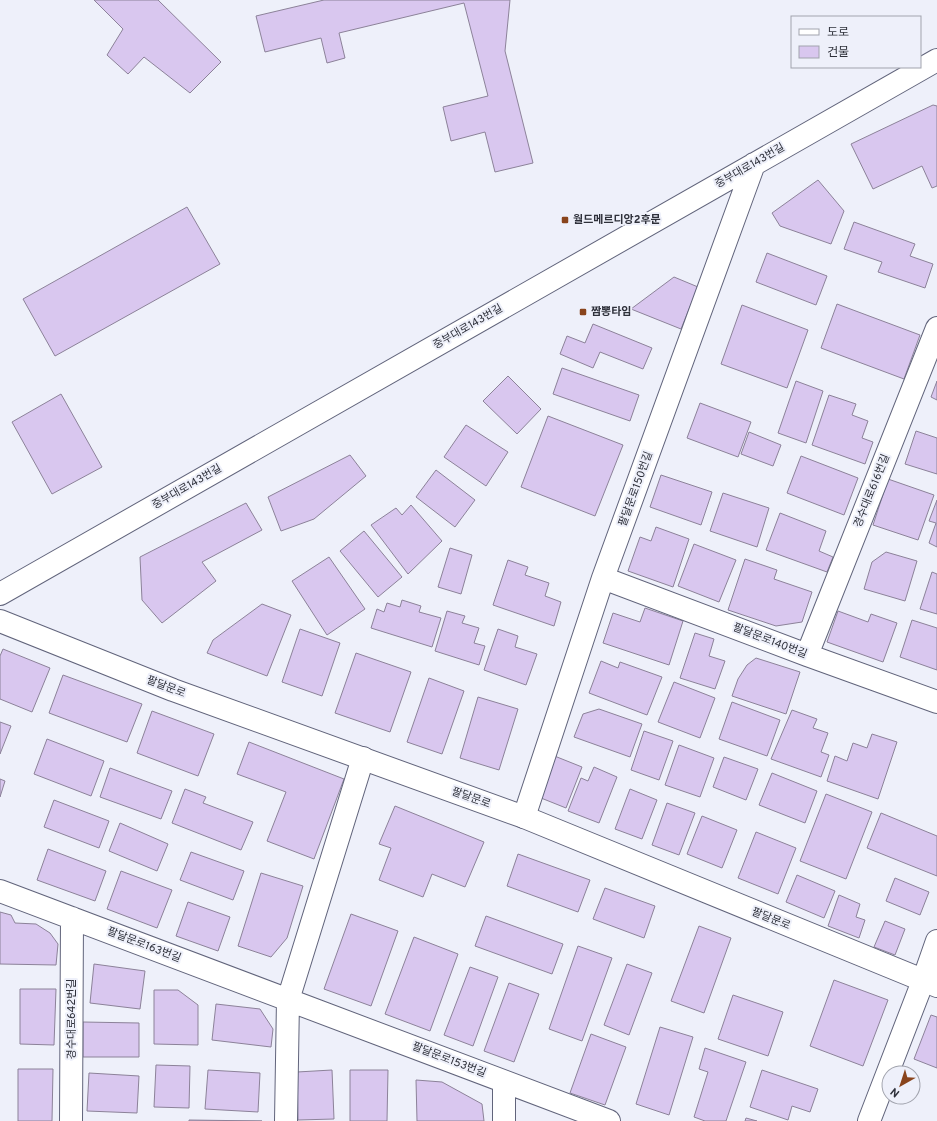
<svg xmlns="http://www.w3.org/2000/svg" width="937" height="1121" font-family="Overpass,'Noto Sans KR',sans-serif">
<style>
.building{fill:#d9c7ef;stroke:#8c8299}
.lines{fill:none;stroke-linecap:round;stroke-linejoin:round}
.street-casing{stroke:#61647b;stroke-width:24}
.secondary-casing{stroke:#61647b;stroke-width:24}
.street{stroke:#fff;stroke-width:22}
.secondary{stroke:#fff;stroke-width:22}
.poi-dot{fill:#89441c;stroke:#eef0fa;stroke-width:1.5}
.labels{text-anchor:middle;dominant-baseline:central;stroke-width:4;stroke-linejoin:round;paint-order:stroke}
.street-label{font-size:11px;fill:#2e303a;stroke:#eef0fa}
.poi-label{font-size:11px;font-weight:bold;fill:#2e303a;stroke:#eef0fa;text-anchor:start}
</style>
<rect width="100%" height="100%" fill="#eef0fa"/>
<!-- building -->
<path class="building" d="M94,0H158L221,62L190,93L144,57L128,74L107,55L123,29Z
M324,0H510L505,51L533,163L495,172L485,132L451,141L443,107L488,96L464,3L339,33L345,58L327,63L321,38L265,52L256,16Z
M933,105L937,106V186L932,188L922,166L873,189L851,144Z
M818,180L844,211L831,244L780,226L772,213Z
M187,207L220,264L55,356L23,299Z
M854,222L915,244L910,256L933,264L925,288L878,272L882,262L844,249Z
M767,253L827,276L816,305L756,282Z
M674,277L698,287L681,329L631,309Z
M837,304L920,335L904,379L821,348Z
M742,305L808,330L787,388L721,364Z
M593,324L652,348L643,369L600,352L593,368L560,354L567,336L585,343Z
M562,368L639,395L630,421L553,394Z
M508,376L541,409L517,434L483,401Z
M796,381L823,391L806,443L778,433Z
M937,381V400L931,397Z
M61,394L102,467L52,494L12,422Z
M829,395L856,404L852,415L868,421L862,438L873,442L865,464L812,445Z
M700,403L751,422L738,457L687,438Z
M548,416L623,445L595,516L521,487Z
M466,425L508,452L486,486L444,457Z
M916,431L937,438V474L905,464Z
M749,432L781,445L773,466L741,454Z
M350,455L366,476L314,519L281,531L268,497Z
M801,456L858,478L844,515L787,493Z
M436,470L475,500L455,527L416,497Z
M661,475L712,492L701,525L650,507Z
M888,479L934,495L918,540L873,525Z
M723,493L769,508L757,547L710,531Z
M937,500V547L929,543L936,523L929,521Z
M246,503L262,530L202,562L216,581L162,623L142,600L140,557Z
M411,505L442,541L408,574L371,525L396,508L402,515Z
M780,513L826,531L819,551L833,557L827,572L766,550Z
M656,527L689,539L673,587L628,571L640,537L651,541Z
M364,531L402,577L378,597L340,551Z
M694,544L736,560L719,602L678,586Z
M450,548L472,555L461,594L438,587Z
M886,552L917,561L905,601L864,589L872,562Z
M329,557L365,609L327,635L292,581Z
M745,559L777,570L774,579L812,592L802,622L776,626L728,610Z
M508,560L528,567L525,575L549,583L545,596L561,602L554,626L493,605Z
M932,572L937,574V614L920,609Z
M402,600L421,606L419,612L441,618L432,647L371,628L377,609L384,612L387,603L400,607Z
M262,604L291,615L267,676L207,653L213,640Z
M645,608L683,621L669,665L603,643L613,613L640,622Z
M447,611L465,616L462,623L479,628L474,643L485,646L479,665L435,651Z
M838,611L868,622L871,614L897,623L883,662L827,642Z
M912,620L937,628V670L900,657Z
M300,629L340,643L322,696L282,682Z
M498,629L518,636L515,647L537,654L526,685L484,670Z
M695,633L714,639L709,656L725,661L715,689L680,678Z
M3,649L50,668L32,712L0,699V656Z
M356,653L411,672L390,732L335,713Z
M756,658L800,672L786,714L732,696L738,679L747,665Z
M601,661L618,668L620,662L662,677L647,715L589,693Z
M63,675L142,704L127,742L49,713Z
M429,678L464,691L442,754L407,742Z
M674,682L715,698L700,738L658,722Z
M478,697L518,709L499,770L460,758Z
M732,702L780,720L767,756L719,739Z
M599,709L642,724L630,757L574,737L583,714Z
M792,710L817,719L813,728L828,733L821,752L829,755L821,777L771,759Z
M152,711L214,734L198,776L137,753Z
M0,722L11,726L0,754Z
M644,731L673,741L659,780L631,770Z
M872,734L897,742L878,799L827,781L835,756L847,761L853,743L867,748Z
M47,739L104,761L91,796L34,774Z
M249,742L344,779L314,859L267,841L286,792L237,774Z
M679,745L714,758L700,797L665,785Z
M552,755L582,767L566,808L536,796Z
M724,757L758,769L746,800L713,787Z
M594,767L617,777L599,823L568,811L581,778L588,781Z
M110,768L172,791L161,819L100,797Z
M772,773L817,791L805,823L759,805Z
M0,779L5,781L0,797Z
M185,789L206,797L203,803L253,822L241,850L172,823Z
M630,789L657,800L642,839L615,829Z
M826,794L872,812L846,879L800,861Z
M54,800L109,821L99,848L44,827Z
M667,803L695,813L679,855L652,845Z
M395,806L484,842L465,887L432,874L423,897L379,880L391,848L379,844Z
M881,813L937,836V876L867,848Z
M702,816L737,830L722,868L687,854Z
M120,823L168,844L157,871L109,851Z
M756,832L796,848L778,894L738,878Z
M48,849L106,871L95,901L37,880Z
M191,852L244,871L233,900L180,880Z
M518,854L590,880L578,912L507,886Z
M121,871L172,890L157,928L107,909Z
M261,873L303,886L287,938L271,957L238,946Z
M797,875L835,891L824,918L786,902Z
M895,878L929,892L920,915L886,901Z
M605,888L655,906L644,938L593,919Z
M839,895L860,904L856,917L865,920L859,938L828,926Z
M188,902L230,917L218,951L176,936Z
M0,912L11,915L15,923L36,924L50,933L58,944L56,965L0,964Z
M351,914L398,931L371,1006L324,989Z
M486,916L563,944L552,974L475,946Z
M885,921L905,929L895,955L874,947Z
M699,926L731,938L704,1013L671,1001Z
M414,937L458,954L430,1031L385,1014Z
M578,946L612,958L582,1041L549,1029Z
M94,964L145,971L140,1009L90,1003Z
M627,964L652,973L629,1035L604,1025Z
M470,967L498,977L473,1046L444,1035Z
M834,980L888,1000L863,1066L810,1046Z
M509,983L539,994L514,1062L484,1051Z
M20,989H56L54,1045L20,1044Z
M154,990H178L198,1005V1045L154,1044Z
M733,995L783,1012L768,1056L718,1039Z
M216,1004L260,1009L273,1029L271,1047L212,1040Z
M931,1015L937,1017V1068L914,1059Z
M83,1022L139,1023V1057H83Z
M660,1027L693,1037L669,1115L636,1104Z
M591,1034L626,1047L605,1105L570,1093Z
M705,1048L746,1062L726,1121H705L694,1117L708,1072L699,1069Z
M156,1065L190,1066L189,1108L154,1107Z
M18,1069H53L52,1121H18Z
M208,1070L260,1073L258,1112L205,1109Z
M332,1070L334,1119L298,1120L297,1072Z
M350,1070H388L387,1121H350Z
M762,1070L818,1089L810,1112L792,1106L788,1120L750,1107Z
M89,1073L139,1076L137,1113L87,1111Z
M416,1080L442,1082L482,1104L484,1121H417Z
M746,1118L757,1121H745Z
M189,1120L262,1121H189Z"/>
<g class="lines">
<defs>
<path id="street" d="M603,578L807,655L937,702
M0,594L937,60
M807,655L937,328
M524,817L603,578L754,164
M0,891L609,1121
M71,1121L72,918
M286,1121L288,1000L363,758
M504,1121V1082
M869,1121L923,981L937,941"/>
<path id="secondary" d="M0,621L173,690L524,817L937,986"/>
</defs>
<!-- street casing -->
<use href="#street" class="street-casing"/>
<!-- secondary casing -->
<use href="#secondary" class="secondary-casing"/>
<!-- street -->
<use href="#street" class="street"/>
<!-- secondary -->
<use href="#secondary" class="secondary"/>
</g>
<!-- markers -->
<g class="poi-dot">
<rect x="561" y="216" width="8" height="8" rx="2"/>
<rect x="579" y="308" width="8" height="8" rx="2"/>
</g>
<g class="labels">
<!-- street labels -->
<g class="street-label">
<text transform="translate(750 166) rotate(-30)">중부대로143번길</text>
<text transform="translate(468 327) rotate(-30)">중부대로143번길</text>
<text transform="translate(187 487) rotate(-30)">중부대로143번길</text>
<text transform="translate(636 489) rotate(-70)">팔달문로150번길</text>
<text transform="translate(872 491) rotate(-68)">경수대로616번길</text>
<text transform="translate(770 641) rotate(21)">팔달문로140번길</text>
<text transform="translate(166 687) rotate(21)">팔달문로</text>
<text transform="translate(471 798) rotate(20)">팔달문로</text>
<text transform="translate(771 919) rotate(22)">팔달문로</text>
<text transform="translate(144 945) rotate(21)">팔달문로163번길</text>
<text transform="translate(72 1019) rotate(-90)">경수대로642번길</text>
<text transform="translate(449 1060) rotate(21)">팔달문로153번길</text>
</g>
<!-- poi labels -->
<g class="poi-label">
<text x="573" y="220">월드메르디앙2후문</text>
<text x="591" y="312">짬뽕타임</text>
</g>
</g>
<!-- legend -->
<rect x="791" y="16" width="130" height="52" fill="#eef0fa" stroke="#a1a3ad"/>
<rect x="799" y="29" width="20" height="6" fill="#ffffff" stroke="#a1a3ad"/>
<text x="827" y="36" font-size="12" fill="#2e303a">도로</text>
<rect x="799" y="46" width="20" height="12" fill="#d9c7ef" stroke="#a1a3ad"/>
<text x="827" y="56" font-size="12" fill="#2e303a">건물</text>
<!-- north arrow -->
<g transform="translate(901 1085) rotate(219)"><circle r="19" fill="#eef0fa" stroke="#a1a3ad"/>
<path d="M0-3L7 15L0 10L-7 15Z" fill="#89441c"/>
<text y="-6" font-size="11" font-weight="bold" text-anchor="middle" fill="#2e303a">N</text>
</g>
</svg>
